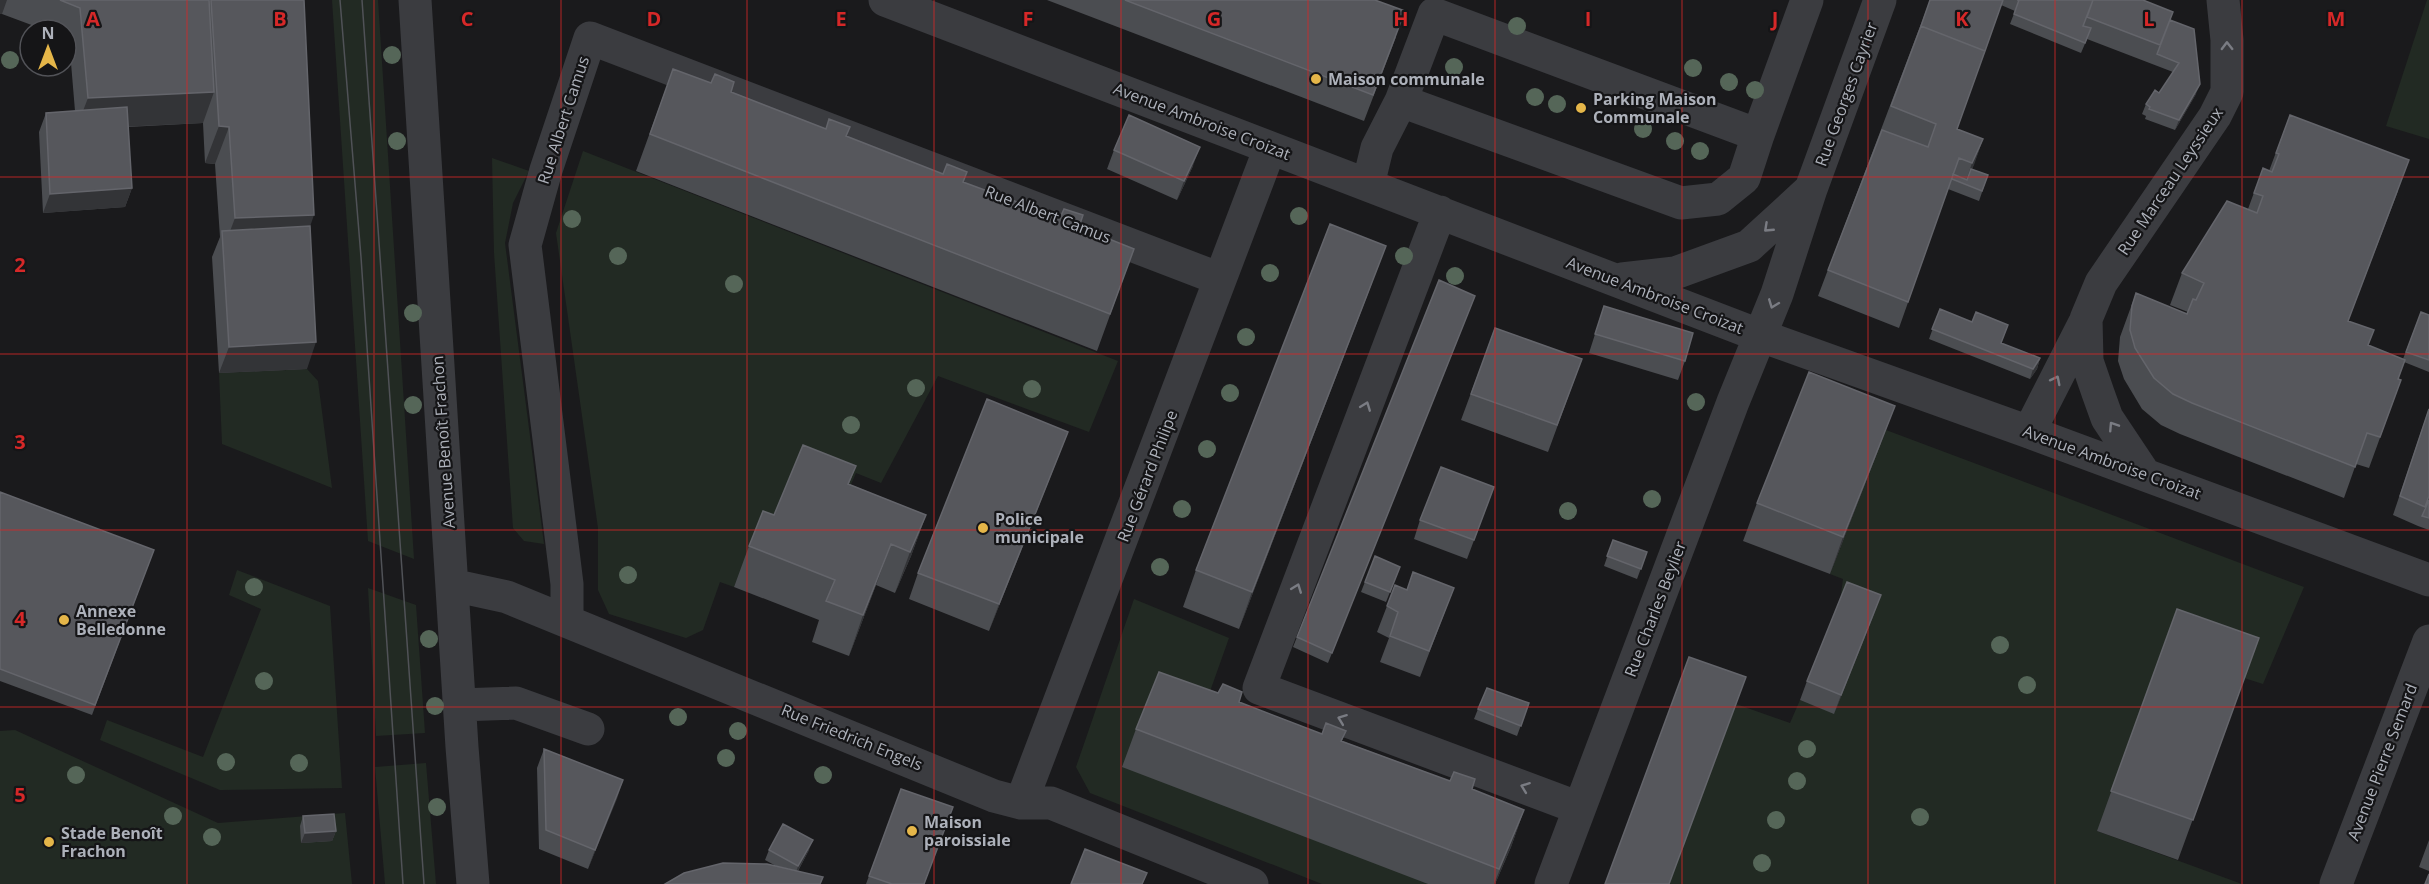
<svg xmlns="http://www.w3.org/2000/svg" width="2429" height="884" font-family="'Open Sans',sans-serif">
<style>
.green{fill:#222a23}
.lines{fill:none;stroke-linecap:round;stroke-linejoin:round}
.minor{stroke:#3b3c40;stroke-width:33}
.tram{stroke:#505257;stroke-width:1.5}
.tree{fill:#556658}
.wall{fill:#4b4d51}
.shaded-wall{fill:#333437}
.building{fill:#56575c;stroke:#64656b;stroke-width:1.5}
.oneway{stroke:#7a7c83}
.grid{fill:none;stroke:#d62828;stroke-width:1.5;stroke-opacity:0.55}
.poi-dot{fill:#e5b649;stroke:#151517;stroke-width:2}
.labels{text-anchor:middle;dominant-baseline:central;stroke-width:4.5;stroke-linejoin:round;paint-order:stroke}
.poi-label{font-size:16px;font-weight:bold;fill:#adb1ba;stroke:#151517;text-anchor:start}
.street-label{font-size:16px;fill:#adb1ba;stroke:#151517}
.grid-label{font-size:20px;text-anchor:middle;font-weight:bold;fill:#d62828;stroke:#151517;stroke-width:4.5;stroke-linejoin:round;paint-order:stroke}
</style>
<rect width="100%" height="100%" fill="#1a1a1c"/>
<!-- green -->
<path class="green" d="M332,0H378L414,559L368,541Z
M2427,0H2429V139L2386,126Z
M583,151L1118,361L1089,432L938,376L881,483L856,473L841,507L759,556L748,552L734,587L720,582L703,630L686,638L609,614L598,590V528L556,233Z
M492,158L529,171L513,203L505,243L544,544L524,541L513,528L494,253Z
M307,369L318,381L332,488L222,444L219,373Z
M1886,430L2304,587L2263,684L2244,678L2097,831L2242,884H1669L1736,704L1790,723L1800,700L1834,713L1874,614L1840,601L1843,579L1830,574Z
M237,570L330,606L342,788L220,790L100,740L107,720L203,757L261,609L229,595Z
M368,588L416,605L425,733L376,736Z
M1134,599L1229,638L1197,728L1428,884H1322L1090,793L1076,767Z
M15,730L218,823L345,813L352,884H0V731Z
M426,763L436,884H385L375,767Z"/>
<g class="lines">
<!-- minor -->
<path class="minor" d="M415,0L462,747L473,884
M885,0L1761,336L2029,432L2429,580
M1434,14L1758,135L1744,178L1718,199L1681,203L1401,101Z
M1758,135L1807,0
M1368,185L1377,148L1401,101
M1440,212L1259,688L1579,808
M1622,279L1675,273L1749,246L1810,190
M2029,432L2084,324
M2145,475L2107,418L2098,393L2087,361L2086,319L2101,283L2215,116L2227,92V40L2223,0
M452,585L507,597L994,796L1021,803H1051L1252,884
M567,620V584L525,245L546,170L590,38L1220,279
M459,705L516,703L588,729
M1021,803L1270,148
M1551,884L1733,402L1777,294L1811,189L1880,0
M2336,884L2429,641"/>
<!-- tram -->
<path class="tram" d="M340,0L361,257L403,884
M362,0L424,884"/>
</g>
<!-- trees -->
<g class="tree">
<circle cx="1517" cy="26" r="9"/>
<circle cx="392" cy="55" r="9"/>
<circle cx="10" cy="60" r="9"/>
<circle cx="1454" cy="67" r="9"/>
<circle cx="1693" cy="68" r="9"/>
<circle cx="1729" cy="82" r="9"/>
<circle cx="1755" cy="90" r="9"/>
<circle cx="1535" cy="97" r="9"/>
<circle cx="1557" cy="104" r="9"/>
<circle cx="1643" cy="129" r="9"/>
<circle cx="397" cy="141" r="9"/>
<circle cx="1675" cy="141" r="9"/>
<circle cx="1700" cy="151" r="9"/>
<circle cx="1299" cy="216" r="9"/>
<circle cx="572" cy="219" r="9"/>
<circle cx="618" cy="256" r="9"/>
<circle cx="1404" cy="256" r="9"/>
<circle cx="1270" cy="273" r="9"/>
<circle cx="1455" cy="276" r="9"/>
<circle cx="734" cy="284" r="9"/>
<circle cx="413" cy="313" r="9"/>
<circle cx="1246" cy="337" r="9"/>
<circle cx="916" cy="388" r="9"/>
<circle cx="1032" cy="389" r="9"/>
<circle cx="1230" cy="393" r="9"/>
<circle cx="1696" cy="402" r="9"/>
<circle cx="413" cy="405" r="9"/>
<circle cx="851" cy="425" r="9"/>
<circle cx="1207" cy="449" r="9"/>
<circle cx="1652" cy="499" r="9"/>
<circle cx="1182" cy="509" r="9"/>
<circle cx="1568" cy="511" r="9"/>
<circle cx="1160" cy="567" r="9"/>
<circle cx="628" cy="575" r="9"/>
<circle cx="254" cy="587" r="9"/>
<circle cx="429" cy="639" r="9"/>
<circle cx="2000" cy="645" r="9"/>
<circle cx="264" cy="681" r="9"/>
<circle cx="2027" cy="685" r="9"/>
<circle cx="435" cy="706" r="9"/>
<circle cx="678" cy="717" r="9"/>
<circle cx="738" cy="731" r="9"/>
<circle cx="1807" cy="749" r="9"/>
<circle cx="726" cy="758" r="9"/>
<circle cx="226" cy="762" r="9"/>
<circle cx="299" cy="763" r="9"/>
<circle cx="76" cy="775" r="9"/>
<circle cx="823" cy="775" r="9"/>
<circle cx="1797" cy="781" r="9"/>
<circle cx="437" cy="807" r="9"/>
<circle cx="173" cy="816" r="9"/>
<circle cx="1920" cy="817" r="9"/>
<circle cx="1776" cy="820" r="9"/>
<circle cx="212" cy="837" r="9"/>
<circle cx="1762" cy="863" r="9"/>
</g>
<!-- wall -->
<path class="wall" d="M0,0H304L310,226L307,369L219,373L212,257L220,237L215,164L205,163L203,123L128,127L132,188L125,207L43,213L39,132L46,113L75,111L69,39L66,38V30H45L2,14H0Z
M1047,0H1375L1396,37L1364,121Z
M1930,0H2143L2170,20L2196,94L2175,130L2145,119L2146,116L2142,114L2146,104L2159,93L2173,72L2087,39L2081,53L2010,24L2015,11L2001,5L1957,129L1983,139L1972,169L1988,175L1979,201L1948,189L1899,328L1818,296Z
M673,69L963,182L1134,249L1097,351L636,171Z
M2290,115L2398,191L2348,321L2374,330L2368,345L2403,359L2421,312L2429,315V372L2404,362L2398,379L2401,380L2369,468L2356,464L2344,498L2180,434L2161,425L2142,409L2124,379L2118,361L2120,337L2136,293L2187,314L2188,312L2170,305L2182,273L2248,209L2263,168L2269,171Z
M1114,150L1193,166L1177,200L1107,169Z
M1372,283L1239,629L1183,607L1196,570Z
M1471,306L1328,663L1293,647L1297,637Z
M1604,306L1685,361L1678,380L1589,353Z
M1940,309L2001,343L2040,358L2037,369L2030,379L1929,339Z
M1495,328L1582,359L1548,452L1461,420Z
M2429,408V496L2422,516L2429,500V530L2418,526L2393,515Z
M1068,432L989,631L909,599L918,573Z
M1881,443L1830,574L1743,541L1757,503Z
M856,466L849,484L926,515L911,556L895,593L876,585L849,656L812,642L819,620L734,587L749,546L774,515Z
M1494,487L1467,559L1414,539L1420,520Z
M0,492L154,550L92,715L0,681Z
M1613,540L1647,552L1637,579L1604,566Z
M1375,556L1400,567L1386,602L1361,592Z
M1454,588L1420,677L1380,662L1389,638L1377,632L1387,606L1407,590Z
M2177,609L2259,638L2178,860L2097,831Z
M1874,614L1834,714L1800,700L1807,681Z
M1239,702L1322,734L1346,731L1342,741L1472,789L1524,810L1511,847L1495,884H1428L1122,767L1136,729Z
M1529,703L1517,736L1474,719L1478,709Z
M544,749L623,780L588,869L539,849L537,768Z
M901,789L925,884H866Z
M303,816L336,831L332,841L301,843L300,826Z
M2429,840V871L2419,867Z
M769,850H809L798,871L776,866L765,860Z"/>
<!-- shaded-wall -->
<path class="shaded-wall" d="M0,0H7L2,14H0Z
M2200,84L2196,94L2175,130L2179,120Z
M214,92L203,123L76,129L88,98Z
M219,126L229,127L215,164L205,163Z
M1983,139L1974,165L1965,184L1972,163Z
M1200,147L1193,166L1177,200L1184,181Z
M132,188L125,207L43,213L50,194Z
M314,215L301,253L223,250L235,218Z
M1386,246L1372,283L1239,629L1252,592Z
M316,342L307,369L219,373L229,347Z
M2040,358L2037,369L2030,379L2033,369Z
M1895,406L1881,443L1830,574L1843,537Z
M1068,432L1058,458L989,631L999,604Z
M926,515L911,556L895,593L910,552Z
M891,544L876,585L849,656L863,615Z
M1881,595L1874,614L1834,714L1841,695Z
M623,780L617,799L588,869L595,850Z
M1524,810L1511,847L1495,884H1494Z
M336,831L332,841L301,843L305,833Z
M813,840L809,850L795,876L798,866Z"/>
<!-- building -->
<path class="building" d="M60,0H209L214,92L88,98L80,8Z
M211,0H304L314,215L235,218L229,127L219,126Z
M1125,0H1375L1405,11L1373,95Z
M1930,0H2003L1985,51L1921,26Z
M2017,0H2093L2083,26L2091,28L2085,43L2014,14L2019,0Z
M2093,0H2143L2173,12L2160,45L2087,17Z
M2170,20L2194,29L2200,84L2179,120L2149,109L2150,107L2146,104L2155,90L2159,93L2179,63L2157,54Z
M1921,26L1985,51L1957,129L1983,139L1972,163L1959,158L1908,302L1828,270L1882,130L1928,147L1936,124L1891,106Z
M673,69L711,83L715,74L734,82L731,92L826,129L829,119L850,127L846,136L943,174L947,164L967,172L963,182L1060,218L1064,209L1083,215L1079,227L1134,249L1110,314L650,134Z
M127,107L132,188L50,194L46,113Z
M1129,115L1200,147L1184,181L1114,150Z
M2290,115L2409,160L2348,321L2374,330L2368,345L2405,360L2398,379L2401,380L2380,437L2367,433L2355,467L2192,403L2173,394L2154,378L2135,348L2130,330L2132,306L2136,293L2187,314L2193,299L2196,300L2204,283L2182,273L2227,201L2257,213L2263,196L2254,193L2263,168L2272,172L2279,154L2276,153Z
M1971,169L1988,175L1982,191L1952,179L1953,174L1967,180Z
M1330,224L1386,246L1252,592L1196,570Z
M310,226L316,342L229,347L222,231Z
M1439,280L1475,296L1332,653L1297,637Z
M1604,306L1693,333L1685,361L1595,334Z
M1940,309L1972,322L1976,312L2008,325L2001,343L2040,358L2033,369L1932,329Z
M2421,312L2429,315V360L2406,352Z
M1495,328L1582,359L1557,425L1471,394Z
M1809,372L1895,406L1843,537L1757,503Z
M987,399L1068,432L999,604L918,573Z
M2429,409V496L2425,507L2400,496Z
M803,445L856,466L848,484L926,515L910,552L891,544L863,615L826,601L835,580L749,546L763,511L774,515Z
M1441,467L1494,487L1474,540L1420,520Z
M0,492L154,550L95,705L0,669Z
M2429,500V518L2422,516Z
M1613,540L1647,552L1641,569L1607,556Z
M1375,556L1400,567L1390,592L1365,582Z
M1413,572L1454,588L1429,651L1390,636L1398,612L1387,606L1395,585L1407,590Z
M1847,582L1881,595L1841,695L1807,681Z
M2177,609L2259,638L2193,820L2111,791Z
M1689,657L1746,677L1669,884H1605Z
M1159,672L1218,693L1223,684L1242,692L1239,702L1322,734L1326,723L1346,731L1341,741L1450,781L1454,772L1475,779L1472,789L1524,810L1499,869L1136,729Z
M1487,688L1529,703L1521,726L1478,709Z
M544,749L623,780L595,850L546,830Z
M901,789L953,807L924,884H892L869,876Z
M334,814L336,831L305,833L303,816Z
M783,824L813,840L798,866L769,850Z
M1085,849L1147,873L1142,884H1071Z
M723,863L767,864L823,877L820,884H665L684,873Z
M2429,874V884H2425Z"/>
<!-- one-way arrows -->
<defs><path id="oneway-chevron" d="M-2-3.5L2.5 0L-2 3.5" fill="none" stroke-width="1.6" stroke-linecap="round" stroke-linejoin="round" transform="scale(1.5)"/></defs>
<g class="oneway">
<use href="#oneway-chevron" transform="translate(2227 46) rotate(-91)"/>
<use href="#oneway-chevron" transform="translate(1768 228) rotate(137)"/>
<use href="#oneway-chevron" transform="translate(1773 304) rotate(111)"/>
<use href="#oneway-chevron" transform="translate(2056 380) rotate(-63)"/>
<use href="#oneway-chevron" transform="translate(1366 406) rotate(-69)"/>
<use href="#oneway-chevron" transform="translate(2113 426) rotate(-123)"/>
<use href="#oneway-chevron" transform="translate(1297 588) rotate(-69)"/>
<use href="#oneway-chevron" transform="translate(1342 719) rotate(-159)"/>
<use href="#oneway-chevron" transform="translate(1525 787) rotate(-159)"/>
</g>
<!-- grid -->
<path class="grid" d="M187,0V884M374,0V884M561,0V884M747,0V884M934,0V884M1121,0V884M1308,0V884M1495,0V884M1682,0V884M1868,0V884M2055,0V884M2242,0V884M0,177H2429M0,354H2429M0,530H2429M0,707H2429"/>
<!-- markers -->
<g class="poi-dot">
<circle cx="1316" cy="79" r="6"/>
<circle cx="1581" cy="108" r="6"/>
<circle cx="983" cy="528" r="6"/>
<circle cx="64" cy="620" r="6"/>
<circle cx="912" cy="831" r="6"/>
<circle cx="49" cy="842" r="6"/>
</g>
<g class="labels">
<!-- poi labels -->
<g class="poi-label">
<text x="1328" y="79">Maison communale</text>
<text x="1593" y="99">Parking Maison<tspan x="1593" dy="18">Communale</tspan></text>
<text x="995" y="519">Police<tspan x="995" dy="18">municipale</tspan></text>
<text x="76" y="611">Annexe<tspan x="76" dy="18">Belledonne</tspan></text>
<text x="924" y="822">Maison<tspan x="924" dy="18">paroissiale</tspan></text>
<text x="61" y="833">Stade Benoît<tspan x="61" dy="18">Frachon</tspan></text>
</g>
<!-- street labels -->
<g class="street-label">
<text transform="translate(1846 94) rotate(-70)">Rue Georges Cayrier</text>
<text transform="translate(563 120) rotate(-72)">Rue Albert Camus</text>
<text transform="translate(1202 121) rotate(21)">Avenue Ambroise Croizat</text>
<text transform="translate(2170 181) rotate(-56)">Rue Marceau Leyssieux</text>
<text transform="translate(1048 214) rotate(21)">Rue Albert Camus</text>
<text transform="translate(1655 295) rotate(21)">Avenue Ambroise Croizat</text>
<text transform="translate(443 442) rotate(-94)">Avenue Benoît Frachon</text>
<text transform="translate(2112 462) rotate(20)">Avenue Ambroise Croizat</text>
<text transform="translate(1147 476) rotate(-69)">Rue Gérard Philipe</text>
<text transform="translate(1655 609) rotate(-69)">Rue Charles Beylier</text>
<text transform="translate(852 737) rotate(22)">Rue Friedrich Engels</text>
<text transform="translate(2382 762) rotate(-69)">Avenue Pierre Semard</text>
</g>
</g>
<g class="grid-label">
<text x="93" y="26">A</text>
<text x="280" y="26">B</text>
<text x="467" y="26">C</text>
<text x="654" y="26">D</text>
<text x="841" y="26">E</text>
<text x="1028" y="26">F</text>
<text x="1214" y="26">G</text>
<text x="1401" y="26">H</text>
<text x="1588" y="26">I</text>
<text x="1775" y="26">J</text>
<text x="1962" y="26">K</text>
<text x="2149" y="26">L</text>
<text x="2336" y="26">M</text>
<text x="20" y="272">2</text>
<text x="20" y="449">3</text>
<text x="20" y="626">4</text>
<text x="20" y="802">5</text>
</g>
<!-- north arrow -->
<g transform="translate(48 48)"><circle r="28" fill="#151517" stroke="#525358" stroke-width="1.5"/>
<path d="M0-4.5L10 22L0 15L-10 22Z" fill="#e5b649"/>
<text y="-9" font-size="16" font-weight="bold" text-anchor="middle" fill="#adb1ba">N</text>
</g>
</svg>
